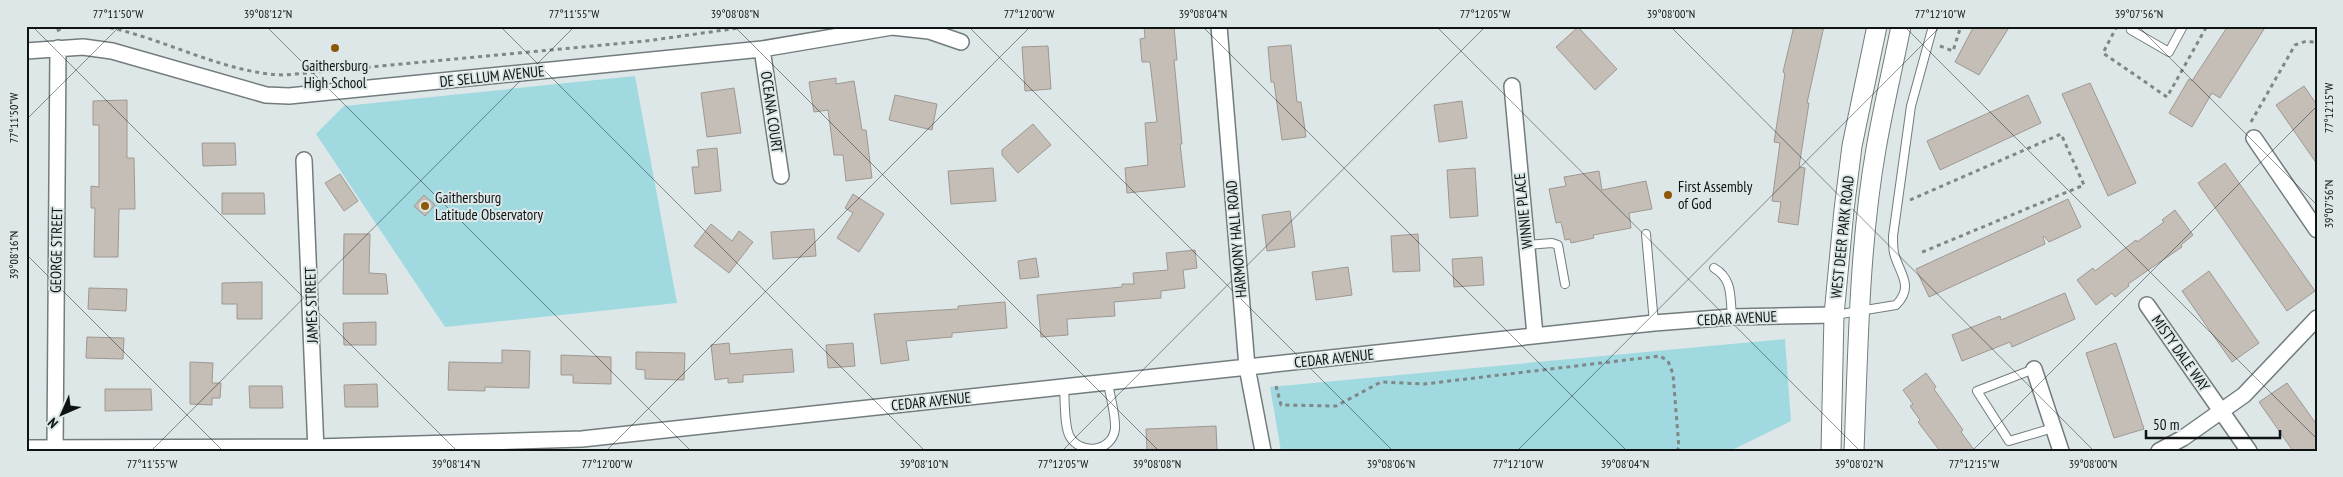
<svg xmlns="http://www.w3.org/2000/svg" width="2343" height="477" font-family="'PT Sans Narrow',sans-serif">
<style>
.green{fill:#a0dae0}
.building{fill:#c4beb7;stroke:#9e9891}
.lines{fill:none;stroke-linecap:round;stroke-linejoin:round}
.service-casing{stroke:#737c7d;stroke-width:10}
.minor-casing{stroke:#737c7d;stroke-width:18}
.tertiary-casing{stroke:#737c7d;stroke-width:21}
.path{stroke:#7f8787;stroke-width:3;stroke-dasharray:4 4;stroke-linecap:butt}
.service{stroke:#fff;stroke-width:8}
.minor{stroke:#fff;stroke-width:15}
.tertiary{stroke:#fff;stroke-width:19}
.ticks{fill:none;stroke:#0f1313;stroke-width:1;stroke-opacity:0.45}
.poi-dot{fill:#8d5908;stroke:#dde7e8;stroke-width:2}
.labels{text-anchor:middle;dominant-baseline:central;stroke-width:4;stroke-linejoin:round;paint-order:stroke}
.poi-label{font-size:15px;fill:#0f1313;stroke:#dde7e8;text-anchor:start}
.street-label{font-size:15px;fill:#0f1313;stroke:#dde7e8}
.neatline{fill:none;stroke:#0f1313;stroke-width:2}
.ticks-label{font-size:12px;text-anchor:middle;fill:#0f1313}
</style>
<rect width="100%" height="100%" fill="#dde7e8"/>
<!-- green -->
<path class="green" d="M635,76L677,303L445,327L316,134L344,106Z
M1785,339L1791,421L1730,451H1281L1270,387Z"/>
<!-- building -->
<path class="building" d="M1144,26H1174L1177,60H1174L1182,144H1180L1185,187L1127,193L1125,168L1148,165L1145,123L1157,122L1150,62H1142L1140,39L1145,38Z
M1794,26H1824L1807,103H1809L1799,167L1805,168L1798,225L1778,222L1781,202L1772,201L1780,143L1774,142L1785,73L1783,72Z
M1974,26H2010L1979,75L1955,62Z
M2228,26H2266L2220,98L2212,93L2192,127L2169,113L2189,79L2192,81Z
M1578,27L1617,69L1595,90L1556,47Z
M1291,45L1297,102H1301L1306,137L1282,140L1274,82H1271L1268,47Z
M1048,46L1051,89L1025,91L1022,47Z
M836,78V84L854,81L862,130H866L872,178L846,181L843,155H834L828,110L814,112L809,82Z
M2090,83L2136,183L2108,196L2062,94Z
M2304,86L2317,105V164L2276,105Z
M734,88L741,133L707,137L701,93Z
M895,95L937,104L932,130L889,120Z
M2028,95L2041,123L1940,170L1927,141Z
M127,100V158H134L135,209H119L118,257H94L95,208H91V186L99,187V125H93V101Z
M1462,101L1467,138L1439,142L1434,105Z
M1033,124L1051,145L1018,173L1002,155V150Z
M202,143H235L236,165L203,166Z
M717,148L721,191L695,194L692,167H699L697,150Z
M2225,163L2315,291L2287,311L2198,183Z
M993,168L996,201L951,204L948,171Z
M1475,168L1478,216L1450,218L1447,170Z
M1599,171L1602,190L1646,181L1652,209L1629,213L1631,228L1593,235L1594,238L1571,243L1570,239L1565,240L1561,222L1556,223L1549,189L1566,186L1564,177Z
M340,174L358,201L344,211L325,183Z
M222,193H264L265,214H222Z
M853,194L884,214L859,252L837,238L853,213L845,208Z
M424,195L435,205L425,216L414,206Z
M2068,199L2081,227L2049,242L2044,236L2043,237L2045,244L1929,297L1916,269Z
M2175,210L2193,235L2181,245L2182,247L2128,284L2129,286L2115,297L2112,293L2096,305L2077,280L2093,268L2095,271L2136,240L2137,242L2164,222L2162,220Z
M1290,211L1295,247L1267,251L1262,215Z
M711,224L732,241L739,231L753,242L729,273L694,246Z
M814,229L816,256L773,259L771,232Z
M344,234H370L369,273L386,274L388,294H343Z
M1418,234L1420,271L1393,272L1391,236Z
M1195,250L1197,268L1183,270L1185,288L1161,291V298L1114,302L1115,316L1067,319L1068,335L1041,337L1037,295L1122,287V284H1134L1133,273L1168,270L1166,253Z
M1482,257L1484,285L1454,287L1452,259Z
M1036,258L1039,277L1020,279L1018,261Z
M1348,267L1352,295L1316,300L1312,272Z
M2209,271L2259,343L2232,362L2182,291Z
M262,282V319H237V304H222V283Z
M89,288L127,289L126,311L88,309Z
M2065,293L2075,319L2012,347L2010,342L1962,361L1952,335L2000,316L2001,320Z
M1005,302L1007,328L952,333V337L906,341L909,360L881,364L874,314L958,309V306Z
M376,322V345H344L343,323Z
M87,337L124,338L123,359L86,358Z
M729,343L730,354L792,349L794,372L743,375V382L728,383V378L715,380L711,345Z
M853,343L855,366L828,368L826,345Z
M2116,343L2144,429L2114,438L2086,353Z
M502,350L530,351L529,388L485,387V391L448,390L449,362L502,363Z
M636,352L685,353L684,380L645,379V370L636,369Z
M561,355L611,357V384L573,383V375H561Z
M190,362L213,363L212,383H221L220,398H212V405L190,404Z
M1926,373L1936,387L1934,389L1963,430L1961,432L1975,451H1940L1918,422L1920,420L1910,406L1913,404L1903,390Z
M2287,383L2317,425V451H2293L2259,402Z
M377,384L378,407H345L344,385Z
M249,386H282L283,408H250Z
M105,389H151L152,410L105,411Z
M1216,426L1217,451H1147L1146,429Z"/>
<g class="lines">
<defs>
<path id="service" d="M2134,26L2131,30L2169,52L2183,26
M1646,234L1654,323
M1527,245L1552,243L1558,245L1565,284
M1714,268C1733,279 1730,297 1732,317
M1835,315L1896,305C1915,286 1899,273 1894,253C1893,248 1893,242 1893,236L1911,106L1933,26
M2034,369L1977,391L2009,441L2053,428
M1064,387C1065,400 1064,427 1070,437C1081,455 1112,452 1115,429C1116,415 1110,397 1108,382"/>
<path id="minor" d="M1219,26L1247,367L1263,451
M762,49L781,176
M26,51L83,47L112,51L266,95L289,96L762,49L892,27L929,31L961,42
M1512,86L1535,335
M2254,138L2317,230
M304,160L316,451
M2147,305L2249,451
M2034,369L2061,451
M26,448L316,447L582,439L1654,323L1732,317L1834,315
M55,451L58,48
M2159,451L2183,438L2244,395L2317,318"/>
<path id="tertiary" d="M1831,451L1834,315L1844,210L1852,146L1877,26
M1854,451C1858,352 1859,246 1876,149C1883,108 1893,67 1901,26"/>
</defs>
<!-- service casing -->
<use href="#service" class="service-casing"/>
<!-- minor casing -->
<use href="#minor" class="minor-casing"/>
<!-- tertiary casing -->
<use href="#tertiary" class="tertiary-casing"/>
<!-- path -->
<path class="path" d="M102,26C162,37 225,74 285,75L646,41L753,26
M2117,26L2103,53L2167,97L2207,26
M57,31L65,26
M1940,46L1953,51L1961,26
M2251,122L2295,45L2307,41L2317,43
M1910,200L2061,134L2084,185L1920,253
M1276,386L1281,405L1336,406L1381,382L1424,384L1660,356L1668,361L1673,374L1679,448L1676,451"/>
<!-- service -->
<use href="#service" class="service"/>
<!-- minor -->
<use href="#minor" class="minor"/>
<!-- tertiary -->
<use href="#tertiary" class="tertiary"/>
</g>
<!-- ticks -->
<path class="ticks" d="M32,26L457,451M266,26L691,451M500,26L925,451M734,26L1159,451M968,26L1393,451M1202,26L1627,451M1436,26L1860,451M1670,26L2094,451M1904,26L2317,439M2138,26L2317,205M26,120L120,26M26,254L223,451M151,451L575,26M606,451L1031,26M1062,451L1486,26M1517,451L1941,26M1972,451L2317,106"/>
<!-- markers -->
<g class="poi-dot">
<circle cx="335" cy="48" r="5"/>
<circle cx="1668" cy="195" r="5"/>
<circle cx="425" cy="206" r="5"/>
</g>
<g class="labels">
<!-- poi labels -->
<g class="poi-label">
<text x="335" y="65" text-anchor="middle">Gaithersburg<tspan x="335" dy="17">High School</tspan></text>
<text x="1678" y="186">First Assembly<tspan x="1678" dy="17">of God</tspan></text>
<text x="435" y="197">Gaithersburg<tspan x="435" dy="17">Latitude Observatory</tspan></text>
</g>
<!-- street labels -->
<g class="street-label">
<text transform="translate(492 76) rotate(-6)">DE SELLUM AVENUE</text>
<text transform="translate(772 112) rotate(82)">OCEANA COURT</text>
<text transform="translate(1523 211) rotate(-96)">WINNIE PLACE</text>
<text transform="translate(1842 237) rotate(-84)">WEST DEER PARK ROAD</text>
<text transform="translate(1236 239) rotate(-95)">HARMONY HALL ROAD</text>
<text transform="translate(56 250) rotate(-89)">GEORGE STREET</text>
<text transform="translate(311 305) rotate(-92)">JAMES STREET</text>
<text transform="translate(1737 318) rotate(-3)">CEDAR AVENUE</text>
<text transform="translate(2181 353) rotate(55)">MISTY DALE WAY</text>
<text transform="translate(1334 358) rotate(-6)">CEDAR AVENUE</text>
<text transform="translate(931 401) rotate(-6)">CEDAR AVENUE</text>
</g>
</g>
<!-- border -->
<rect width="2343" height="477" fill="none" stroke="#dde7e8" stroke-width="55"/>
<!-- north arrow -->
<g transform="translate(62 414) rotate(225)" stroke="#dde7e8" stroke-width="4" paint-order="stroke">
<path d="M0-4L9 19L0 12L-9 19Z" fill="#0f1313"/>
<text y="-8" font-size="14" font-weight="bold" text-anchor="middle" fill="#0f1313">N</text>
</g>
<!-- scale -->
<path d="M2146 430v8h134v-8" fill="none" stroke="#0f1313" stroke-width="2.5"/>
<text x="2153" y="430" font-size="15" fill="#0f1313" stroke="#dde7e8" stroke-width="4" paint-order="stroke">50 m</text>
<rect x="28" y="28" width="2288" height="422" class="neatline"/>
<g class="ticks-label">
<text x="118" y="18">77°11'50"W</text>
<text x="268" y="18">39°08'12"N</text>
<text x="574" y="18">77°11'55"W</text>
<text x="735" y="18">39°08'08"N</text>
<text x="1029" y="18">77°12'00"W</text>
<text x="1203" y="18">39°08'04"N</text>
<text x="1485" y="18">77°12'05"W</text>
<text x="1671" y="18">39°08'00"N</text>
<text x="1940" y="18">77°12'10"W</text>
<text x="2139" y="18">39°07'56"N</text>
<text transform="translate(2329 108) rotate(-90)" y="4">77°12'15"W</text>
<text transform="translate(14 118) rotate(-90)" y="4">77°11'50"W</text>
<text transform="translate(2329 204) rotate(-90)" y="4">39°07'56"N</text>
<text transform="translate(14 255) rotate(-90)" y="4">39°08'16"N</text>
<text x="152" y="468">77°11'55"W</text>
<text x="456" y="468">39°08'14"N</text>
<text x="607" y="468">77°12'00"W</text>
<text x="924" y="468">39°08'10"N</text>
<text x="1063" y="468">77°12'05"W</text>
<text x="1157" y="468">39°08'08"N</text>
<text x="1391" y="468">39°08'06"N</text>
<text x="1518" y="468">77°12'10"W</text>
<text x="1625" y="468">39°08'04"N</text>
<text x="1859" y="468">39°08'02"N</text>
<text x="1974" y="468">77°12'15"W</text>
<text x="2093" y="468">39°08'00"N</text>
</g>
</svg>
